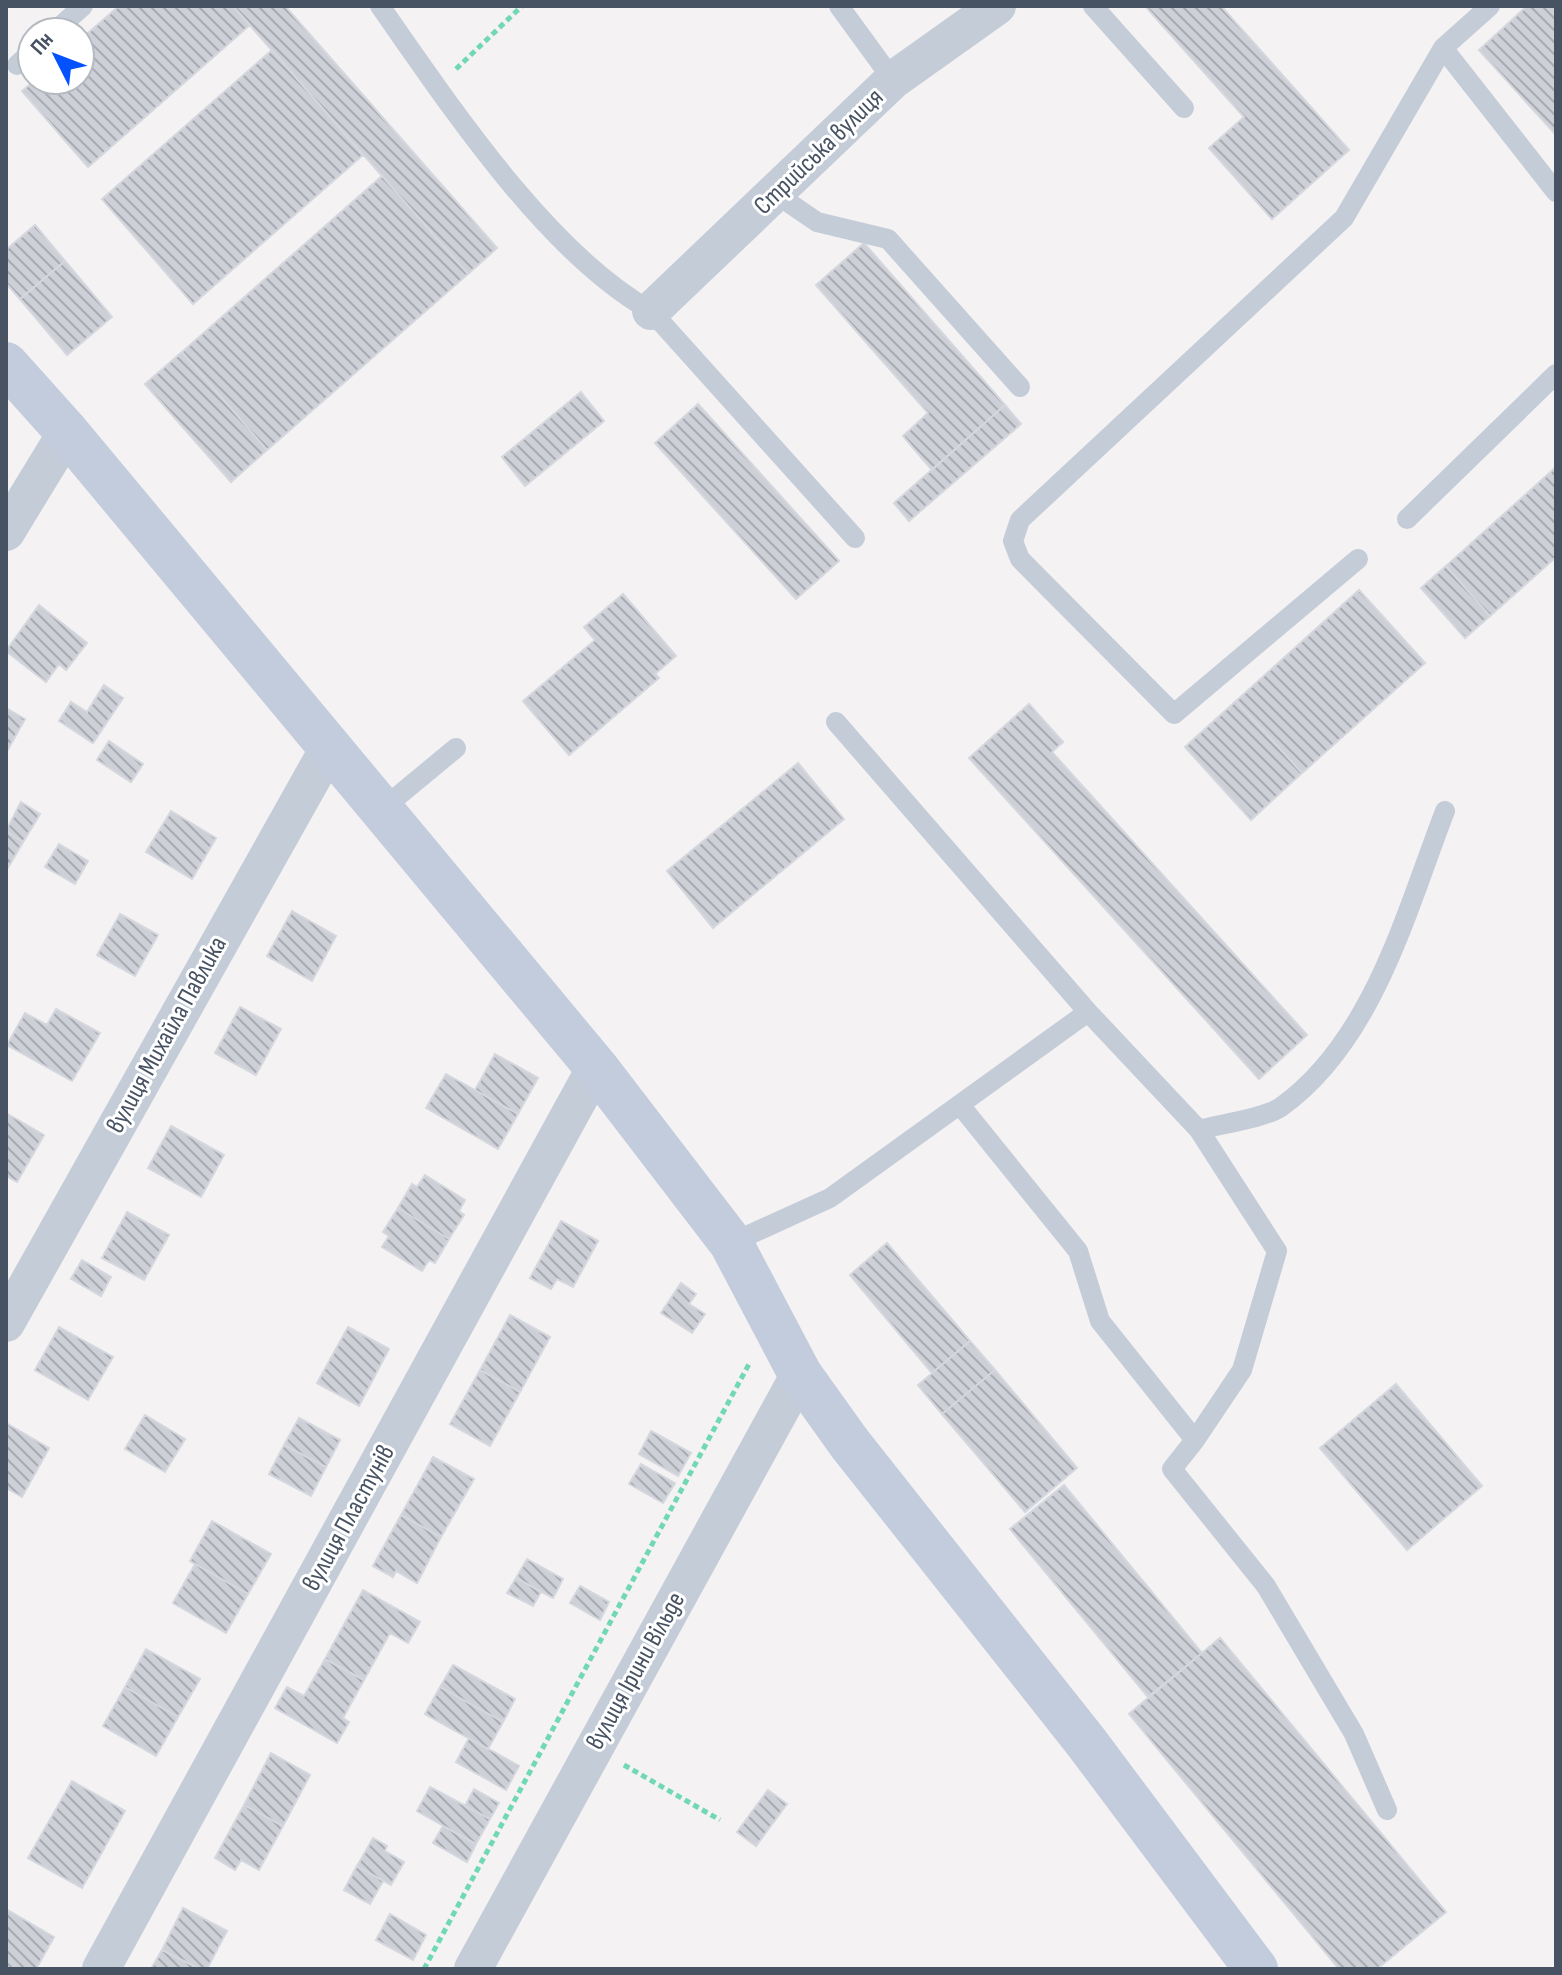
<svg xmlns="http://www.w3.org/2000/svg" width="1562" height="1975" font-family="'Sofia Sans Condensed',sans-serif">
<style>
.building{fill:url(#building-back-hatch);stroke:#d5d7de;stroke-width:2}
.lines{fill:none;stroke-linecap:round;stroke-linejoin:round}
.path{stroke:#70d8b2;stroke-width:5;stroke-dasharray:6 4;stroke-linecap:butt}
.lane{stroke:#c4ccd8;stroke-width:20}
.street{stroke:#c4ccd8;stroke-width:38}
.secondary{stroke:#c3ccdc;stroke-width:44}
.labels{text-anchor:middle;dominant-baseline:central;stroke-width:6;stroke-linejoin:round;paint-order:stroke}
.street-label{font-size:26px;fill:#475262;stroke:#fff}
</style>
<defs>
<pattern id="building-back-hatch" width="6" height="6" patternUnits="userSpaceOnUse" patternTransform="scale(2)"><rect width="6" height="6" fill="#ced0d8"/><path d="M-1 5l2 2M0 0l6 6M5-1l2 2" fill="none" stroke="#a9abb3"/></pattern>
</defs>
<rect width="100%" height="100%" fill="#f4f2f2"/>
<!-- building -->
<path class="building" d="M119,6H233L250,25L88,167L22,91L35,80H80V40Z
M233,6H285L497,248L468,274Z
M1145,6H1221L1349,150L1272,219L1209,148L1244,117Z
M1527,6L1556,7V135L1479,50Z
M272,50L363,155L193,304L102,199Z
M382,176L468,274L267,450L182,352Z
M35,225L65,261L20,299L6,283V250Z
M864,243L1005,405L932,470L903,436L928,413L816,285Z
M65,261L112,317L67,355L20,299Z
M182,352L267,450L231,482L145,384Z
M581,392L604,421L525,486L502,457Z
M698,404L839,561L796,599L655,443Z
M1005,405L1021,424L909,521L894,503Z
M1556,467V557L1490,616L1446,566Z
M1446,566L1490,616L1465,638L1421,588Z
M1359,590L1425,663L1302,773L1236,701Z
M623,594L676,656L655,674L659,678L569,755L523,701L595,640L584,627Z
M39,605L87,643L66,670L59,664L46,682L6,651Z
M104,685L123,698L93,743L59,721L71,702L87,712Z
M1236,701L1302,773L1251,820L1185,747Z
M1029,704L1063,742L1052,752L1307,1035L1259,1079L969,758Z
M6,708L25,719L6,753Z
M109,741L143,764L131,782L97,760Z
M798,763L844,819L713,928L667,871Z
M21,802L40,814L23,842L6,831Z
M171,811L216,838L192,879L146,852Z
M6,831L23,842L6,871Z
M59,844L88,861L75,884L45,867Z
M292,911L336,936L312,981L267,956Z
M120,914L158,935L135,976L97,955Z
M240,1007L281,1029L256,1075L215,1053Z
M56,1009L100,1033L72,1081L7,1045L25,1013L47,1025Z
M495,1054L538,1078L518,1114L475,1090Z
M446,1074L518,1114L498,1149L426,1108Z
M6,1113L44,1135L17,1182L6,1176Z
M171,1126L224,1155L201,1197L148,1168Z
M425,1175L465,1200L459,1211L464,1215L449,1239L398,1208L412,1184L417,1187Z
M398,1208L449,1239L435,1263L429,1260L422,1271L382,1247L389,1236L383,1232Z
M127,1212L169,1235L144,1280L102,1258Z
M561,1221L598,1241L573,1287L557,1279L551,1289L530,1278Z
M887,1243L970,1341L932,1373L850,1275Z
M82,1260L111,1277L101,1296L71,1279Z
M681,1283L696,1294L689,1304L705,1314L692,1333L661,1313Z
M510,1315L550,1337L520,1392L480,1370Z
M59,1327L113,1357L88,1400L35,1370Z
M348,1327L389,1349L359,1406L317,1383Z
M970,1341L995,1370L942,1414L918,1385Z
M480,1370L520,1392L490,1446L450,1424Z
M995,1370L1077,1468L1025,1512L942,1414Z
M1396,1384L1482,1486L1407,1550L1320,1448Z
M145,1415L185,1439L165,1472L125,1449Z
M299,1418L340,1440L326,1467L284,1445Z
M6,1423L49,1448L22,1497L6,1488Z
M651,1431L691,1453L678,1476L639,1454Z
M284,1445L326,1467L311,1496L269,1474Z
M433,1457L474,1479L441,1537L401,1515Z
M641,1464L675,1483L663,1503L629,1484Z
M1064,1485L1202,1653L1148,1697L1010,1529Z
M401,1515L441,1537L417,1583L396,1571L393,1577L373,1566Z
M212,1521L271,1554L248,1594L190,1561Z
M527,1559L563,1579L553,1598L516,1578Z
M195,1564L248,1594L226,1633L173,1603Z
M516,1578L541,1592L533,1606L507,1593Z
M580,1586L609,1602L600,1620L570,1603Z
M363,1590L420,1622L408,1643L390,1633L364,1680L325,1659Z
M1220,1638L1446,1912L1377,1969H1339L1129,1714Z
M146,1649L200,1679L178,1717L125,1687Z
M325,1659L364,1680L343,1718L349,1722L337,1743L275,1708L287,1687L304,1696Z
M453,1665L515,1699L503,1722L440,1687Z
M125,1687L178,1717L156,1756L103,1726Z
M440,1687L503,1722L488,1749L425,1714Z
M469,1738L519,1766L506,1790L456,1762Z
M271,1753L310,1775L283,1826L244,1805Z
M72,1781L125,1811L82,1888L28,1858Z
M430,1787L490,1819L476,1844L417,1811Z
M474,1789L499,1803L490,1819L465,1806Z
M768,1790L787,1804L756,1846L737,1832Z
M244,1805L283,1826L259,1870L241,1860L235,1870L215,1858Z
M443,1826L476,1844L467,1862L433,1843Z
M373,1838L387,1846L385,1851L404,1862L391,1885L357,1866Z
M357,1866L383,1881L370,1904L344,1890Z
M183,1908L227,1931L207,1969H200L162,1950Z
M6,1909L54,1937L36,1969H6Z
M390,1914L426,1935L413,1960L376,1940Z
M162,1950L200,1969H151Z"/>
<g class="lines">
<!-- path -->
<path class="path" d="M456,69L522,6
M624,1765L720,1820
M424,1969L749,1364"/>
<!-- lane -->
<path class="lane" d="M380,6C449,104 546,252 651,311L855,538
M839,6L893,80
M1093,6L1184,108
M54,32L83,6
M1443,48L1556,192
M17,65L32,51
M776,194L817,222L888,239L1020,387
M1407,519L1556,374
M1358,559L1174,714L1020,559L1013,541L1020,520L1344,218L1443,48L1490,6
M836,722L1088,1012L1199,1130L1277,1251L1242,1370L1195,1440
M381,810L456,748
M960,1105L1078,1251L1100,1321L1195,1440L1172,1469L1266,1586L1354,1734L1387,1810
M1199,1130C1220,1124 1265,1118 1281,1107C1373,1041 1406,912 1445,811
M731,1243L830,1198L1088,1012"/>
<!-- street -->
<path class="street" d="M651,311L893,80L997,6
M6,532L67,432
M6,1323L329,748
M101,1969L596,1067
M473,1969L800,1374"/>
<!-- secondary -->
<path class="secondary" d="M6,364L67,432L596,1067L731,1243L800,1374L850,1444L1086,1742L1256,1969"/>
</g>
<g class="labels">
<!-- street labels -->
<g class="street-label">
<text transform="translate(819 152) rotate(-44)">Стрийська вулиця</text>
<text transform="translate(167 1035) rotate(-61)">вулиця Михайла Павлика</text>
<text transform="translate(349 1518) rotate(-61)">вулиця Пластунів</text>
<text transform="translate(636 1671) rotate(-61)">вулиця Ірини Вільде</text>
</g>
</g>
<!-- border -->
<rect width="1562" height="1975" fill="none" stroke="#475262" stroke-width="16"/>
<!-- north arrow -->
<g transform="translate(56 56) rotate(312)"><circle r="38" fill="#ffffff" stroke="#b5bac0" stroke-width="2"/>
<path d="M0-6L14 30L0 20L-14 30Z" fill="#0452fd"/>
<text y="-12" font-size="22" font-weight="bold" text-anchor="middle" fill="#475262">Пн</text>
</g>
</svg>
